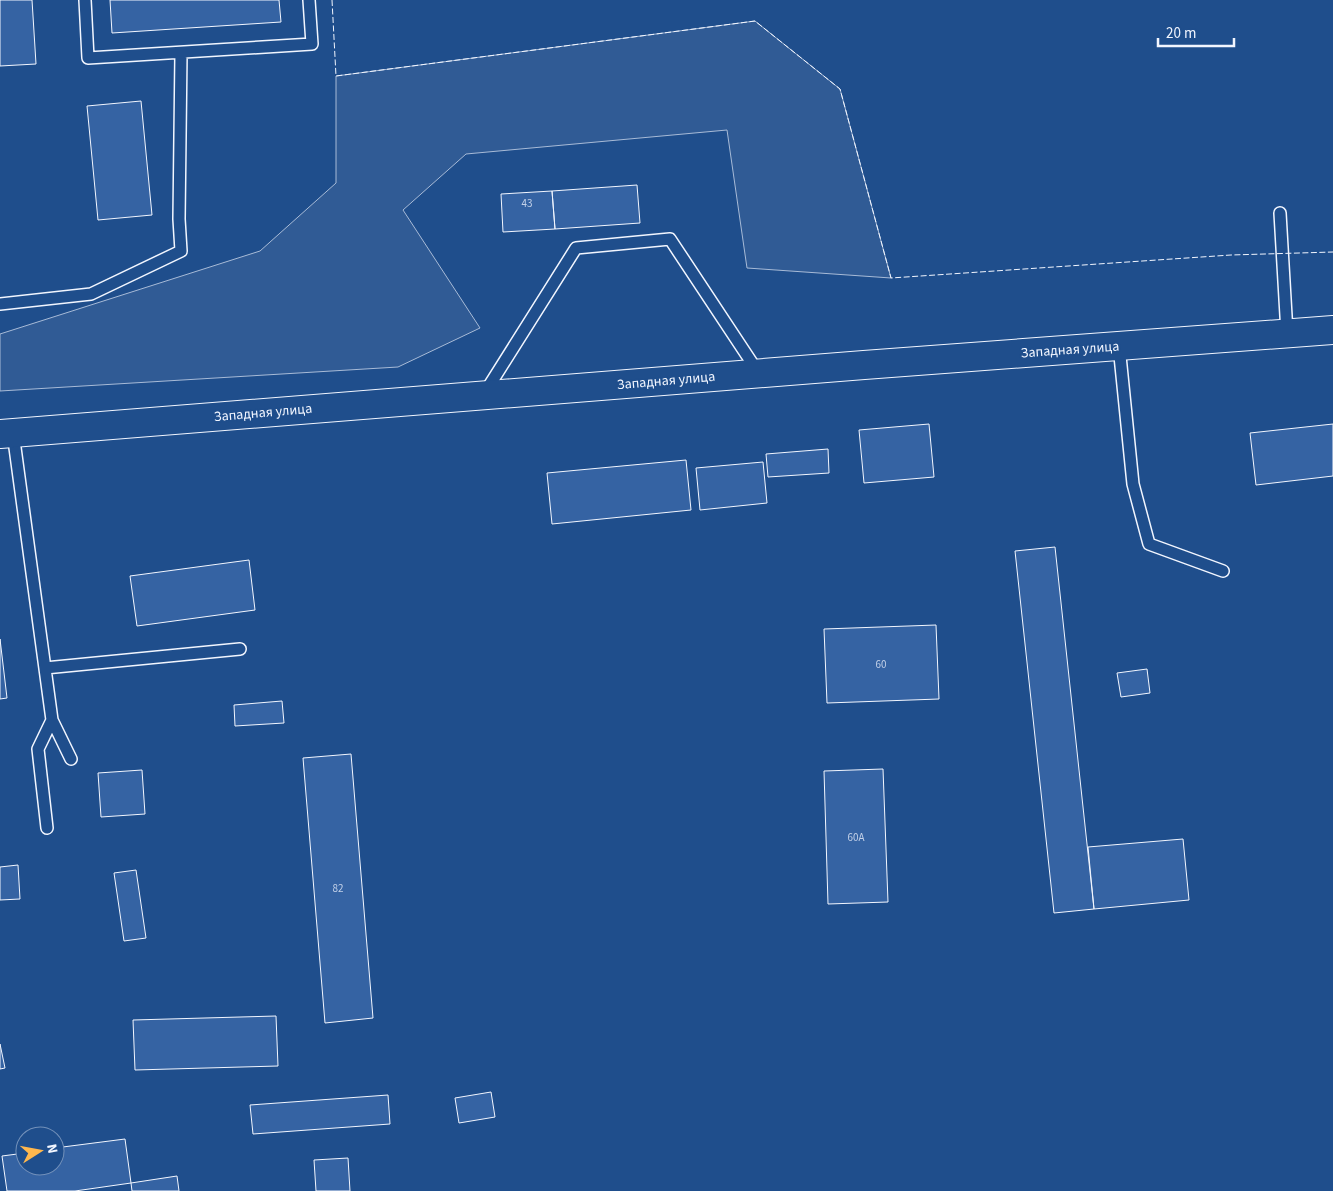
<svg xmlns="http://www.w3.org/2000/svg" width="1333" height="1191" font-family="'Source Sans 3',sans-serif">
<style>
.green{fill:#305b95;stroke:#a8bbd7}
.building{fill:#3563a3;stroke:#f2f6ff}
.lines{fill:none;stroke-linecap:round;stroke-linejoin:round}
.lane-casing{stroke:#f2f6ff;stroke-width:14}
.secondary-casing{stroke:#f2f6ff;stroke-width:30}
.lane{stroke:#1f4e8c;stroke-width:11}
.secondary{stroke:#1f4e8c;stroke-width:28}
.fence{stroke:#f2f6ff;stroke-width:1;stroke-dasharray:6 2.5;stroke-linecap:butt}
.labels{text-anchor:middle;dominant-baseline:central;stroke-width:4;stroke-linejoin:round;paint-order:stroke}
.number-label{font-size:11px;fill:#c3d1e8}
.street-label{font-size:14px;fill:#f2f6ff;stroke:#1f4e8c}
</style>
<rect width="100%" height="100%" fill="#1f4e8c"/>
<!-- green -->
<path class="green" d="M755,21L840,89L891,278L747,268L727,130L466,154L403,210L480,328L398,367L0,391V334L260,251L336,183V76Z"/>
<!-- building -->
<path class="building" d="M0,0H32L36,64L0,66Z
M110,0H279L281,22L112,33Z
M141,101L152,215L98,220L87,106Z
M637,185L640,223L555,229L552,191Z
M552,191L555,229L503,232L501,194Z
M929,424L934,477L864,483L859,430Z
M1333,424V476L1256,485L1250,433Z
M828,449L829,473L768,477L766,454Z
M686,460L691,510L552,524L547,473Z
M763,462L767,503L700,510L696,468Z
M1055,547L1094,909L1054,913L1015,551Z
M249,560L255,610L137,626L130,576Z
M936,625L939,699L827,703L824,629Z
M0,639L7,698L0,699Z
M1147,669L1150,693L1121,697L1117,673Z
M282,701L284,723L235,726L234,705Z
M351,754L373,1018L325,1023L303,758Z
M883,769L888,902L828,904L824,771Z
M142,770L145,814L101,817L98,773Z
M1183,839L1189,900L1094,909L1088,847Z
M18,865L20,899L0,900V867Z
M136,870L146,938L124,941L114,873Z
M276,1016L278,1066L135,1070L133,1020Z
M0,1044L5,1068L0,1069Z
M491,1092L495,1117L459,1123L455,1098Z
M388,1095L390,1124L253,1134L250,1105Z
M125,1139L131,1183L75,1191H7L2,1156L25,1153V1166H55V1148Z
M348,1158L350,1191H316L314,1160Z
M177,1176L179,1191H132L131,1183Z"/>
<g class="lines">
<defs>
<path id="lane" d="M85,0L88,58L312,44L309,0
M1280,213L1287,333
M0,304L91,294L181,251L179,219L181,53
M1119,346L1133,484L1149,544L1223,571
M484,394L576,248L670,239L758,372
M13,433L52,720L71,759
M45,668L240,649
M47,828L38,749L52,720"/>
<path id="secondary" d="M0,434L864,365L1333,330"/>
</defs>
<!-- lane casing -->
<use href="#lane" class="lane-casing"/>
<!-- secondary casing -->
<use href="#secondary" class="secondary-casing"/>
<!-- lane -->
<use href="#lane" class="lane"/>
<!-- secondary -->
<use href="#secondary" class="secondary"/>
<!-- fence -->
<path class="fence" d="M332,0L336,76L755,21L840,89L891,278L1231,255L1333,252"/>
</g>
<g class="labels">
<!-- number labels -->
<g class="number-label">
<text x="527" y="203">43</text>
<text x="881" y="664">60</text>
<text x="856" y="837">60А</text>
<text x="338" y="888">82</text>
</g>
<!-- street labels -->
<g class="street-label">
<text transform="translate(1070 350) rotate(-4)">Западная улица</text>
<text transform="translate(666 381) rotate(-5)">Западная улица</text>
<text transform="translate(263 413) rotate(-5)">Западная улица</text>
</g>
</g>
<!-- north arrow -->
<g transform="translate(40 1151) rotate(79)"><circle r="24" fill="#1f4e8c" stroke="#7391ba"/>
<path d="M0-4L9 19L0 12L-9 19Z" fill="#ffb74d"/>
<text y="-8" font-size="14" font-weight="bold" text-anchor="middle" fill="#f2f6ff">N</text>
</g>
<!-- scale -->
<path d="M1158 38v8h76v-8" fill="none" stroke="#f2f6ff" stroke-width="2.5"/>
<text x="1166" y="38" font-size="15" fill="#f2f6ff" stroke="#1f4e8c" stroke-width="4" paint-order="stroke">20 m</text>
</svg>
